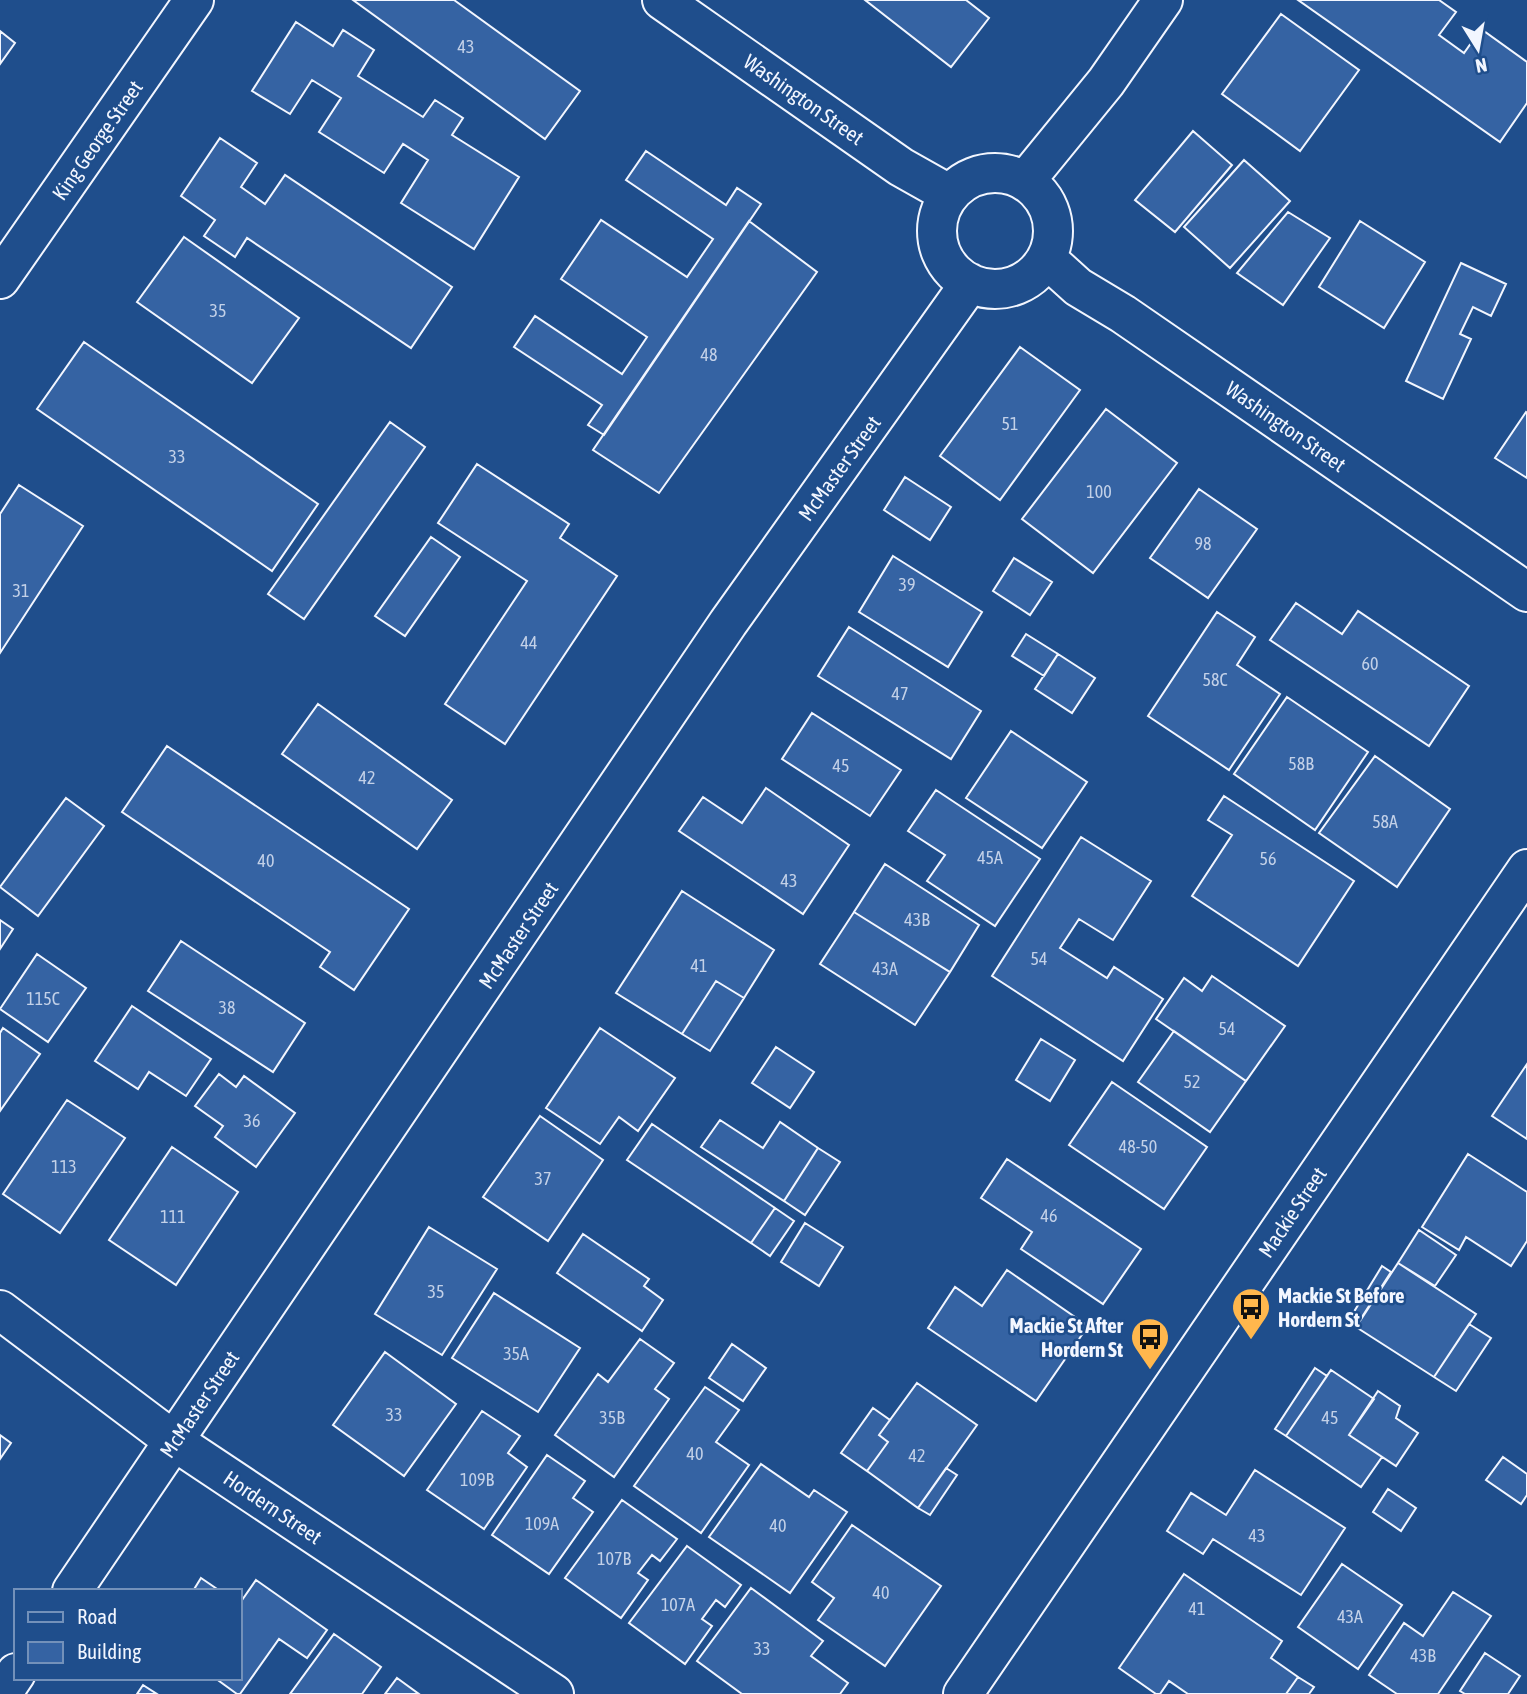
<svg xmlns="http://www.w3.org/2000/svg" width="1527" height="1694" font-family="'Asap Condensed',sans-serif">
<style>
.building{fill:#3563a3;stroke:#f2f6ff;stroke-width:2}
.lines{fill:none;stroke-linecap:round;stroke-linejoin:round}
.street-casing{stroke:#f2f6ff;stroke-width:42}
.street{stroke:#1f4e8c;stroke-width:38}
.labels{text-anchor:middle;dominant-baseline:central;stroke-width:5;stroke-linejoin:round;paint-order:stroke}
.number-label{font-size:18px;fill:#c3d1e8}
.street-label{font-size:21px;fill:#f2f6ff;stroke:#1f4e8c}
.poi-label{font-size:21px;font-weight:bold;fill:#f2f6ff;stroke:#1f4e8c;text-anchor:start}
</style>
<rect width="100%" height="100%" fill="#1f4e8c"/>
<!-- building -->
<path class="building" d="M353,0H454L580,91L545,139Z
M865,0H966L989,18L951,67Z
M1298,0H1439L1456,12L1439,35L1464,53L1481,29L1527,62V103L1500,142Z
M1281,14L1359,70L1300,151L1222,94Z
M296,22L333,46L343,30L374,50L358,76L423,117L435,100L463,118L452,135L519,177L474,249L401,203L428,160L403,144L384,173L319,132L341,98L312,80L290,114L252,91Z
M0,31L15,43L0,64Z
M1193,131L1232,165L1175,232L1135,200Z
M220,138L257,163L241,187L265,204L285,175L452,287L411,348L247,238L235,257L204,236L215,220L181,196Z
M646,151L726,205L737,188L761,204L604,435L588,425L602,405L514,347L535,316L622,374L647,337L561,279L601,220L687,277L713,239L626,180Z
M1244,160L1290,201L1230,268L1184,227Z
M1288,212L1330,238L1283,305L1237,273Z
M749,221L817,272L659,493L593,450Z
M1360,221L1425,262L1384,328L1319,287Z
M184,237L299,318L252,383L137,302Z
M1461,263L1506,284L1491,316L1473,307L1460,334L1471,339L1443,399L1406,381Z
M84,342L318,504L272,571L37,409Z
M1020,347L1080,390L1000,500L940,456Z
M1106,409L1177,463L1093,573L1022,519Z
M1526,412L1527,413V478L1495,458Z
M390,422L425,447L304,619L268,594Z
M477,464L569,524L560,538L617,576L505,744L445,704L527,581L438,523Z
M905,477L951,507L930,540L884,510Z
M19,485L83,526L0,653V514Z
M1199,489L1257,529L1208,598L1150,558Z
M431,537L460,557L405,636L375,616Z
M893,556L982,612L948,667L859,612Z
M1014,558L1052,582L1030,615L993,591Z
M1296,603L1342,634L1358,611L1469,686L1429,746L1270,640Z
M1217,612L1255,637L1237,665L1280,694L1229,770L1148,716Z
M849,627L981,711L951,759L818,676Z
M1026,634L1058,654L1044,676L1012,656Z
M1058,654L1095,678L1072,713L1035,689Z
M1287,697L1368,752L1315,830L1234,774Z
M318,704L452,800L417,849L282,754Z
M812,713L901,770L870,816L782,759Z
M1011,731L1087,782L1042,848L966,798Z
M167,746L409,909L354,990L320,967L330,952L122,812Z
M1375,756L1450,809L1397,887L1319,833Z
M766,788L849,845L803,914L679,831L703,797L742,823Z
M936,790L1040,859L995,926L927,881L945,855L908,831Z
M1224,796L1354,881L1298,966L1192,896L1232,835L1208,820Z
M66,798L104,826L38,916L0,887Z
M1081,837L1151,881L1113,940L1079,919L1060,948L1107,978L1114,967L1163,999L1123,1061L992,976Z
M885,864L979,925L950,972L854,912Z
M682,891L774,950L744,998L716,981L682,1034L616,993Z
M854,912L950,972L915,1025L820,964Z
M0,920L13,929L0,949Z
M181,941L305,1023L273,1072L148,991Z
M37,954L86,988L48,1042L0,1009Z
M1212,976L1285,1026L1246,1081L1156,1019L1184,978L1202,991Z
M716,981L744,998L710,1051L682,1034Z
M132,1006L211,1059L186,1096L149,1072L138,1089L95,1061Z
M3,1028L40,1054L0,1111V1033Z
M600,1028L675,1078L638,1131L619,1117L600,1144L546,1108Z
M1174,1031L1246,1081L1210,1132L1138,1082Z
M1041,1039L1075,1060L1050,1101L1016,1080Z
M776,1047L814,1072L790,1108L752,1083Z
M1527,1064V1139L1492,1116Z
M219,1074L236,1087L244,1076L295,1113L256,1167L215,1137L223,1126L195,1106Z
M1112,1082L1207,1147L1164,1209L1069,1145Z
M67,1100L125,1138L60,1233L3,1194Z
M540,1116L603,1160L548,1241L483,1197Z
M720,1120L763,1148L780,1122L818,1148L784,1201L701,1147Z
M652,1124L775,1208L751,1243L627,1160Z
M172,1147L238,1192L176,1285L109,1240Z
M818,1148L840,1162L805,1215L784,1201Z
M1468,1154L1527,1192V1241L1511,1266L1466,1237L1459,1250L1422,1227Z
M1007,1159L1141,1249L1103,1304L1021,1249L1032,1232L981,1198Z
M775,1208L794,1221L770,1256L751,1243Z
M805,1223L843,1247L819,1286L781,1262Z
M429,1227L497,1269L442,1355L375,1314Z
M1419,1230L1456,1255L1435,1286L1398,1263Z
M583,1234L649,1279L644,1286L663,1300L642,1331L557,1273Z
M1398,1263L1476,1314L1434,1377L1356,1327Z
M1382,1266L1391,1272L1360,1320L1352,1315Z
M1007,1270L1088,1326L1036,1401L928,1328L955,1287L982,1306Z
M494,1293L580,1348L538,1412L452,1358Z
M1469,1324L1491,1338L1456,1391L1434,1377Z
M640,1339L674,1363L655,1389L669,1399L614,1477L555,1435L598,1374L608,1382Z
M732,1344L766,1368L743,1401L709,1378Z
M385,1352L456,1404L404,1476L333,1425Z
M1315,1368L1327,1376L1286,1436L1275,1429Z
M1331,1370L1374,1399L1349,1435L1382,1457L1361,1487L1286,1436Z
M917,1383L977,1425L918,1508L867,1471L888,1442L879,1435Z
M705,1387L739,1410L716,1442L749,1465L701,1533L634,1486Z
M1378,1391L1400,1406L1396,1418L1418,1433L1396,1466L1349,1435Z
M873,1408L890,1420L879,1435L888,1442L867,1471L841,1453Z
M482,1411L520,1436L508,1453L527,1467L484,1529L427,1490Z
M0,1435L11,1443L0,1459Z
M547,1455L585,1481L573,1498L593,1512L549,1574L492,1535Z
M1503,1457L1527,1474V1495L1521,1504L1486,1480Z
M761,1464L809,1497L814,1490L847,1512L790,1593L709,1537Z
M946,1468L957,1475L930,1515L918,1508Z
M1255,1470L1345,1528L1301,1595L1213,1539L1203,1554L1167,1531L1191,1493L1226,1515Z
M1388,1489L1416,1508L1401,1531L1373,1512Z
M622,1500L677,1539L660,1561L652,1555L638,1573L648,1580L621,1618L565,1578Z
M852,1525L941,1586L885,1666L818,1620L834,1598L812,1582Z
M687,1546L741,1585L725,1607L716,1600L702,1619L712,1626L685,1664L629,1623Z
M1342,1564L1402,1605L1358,1669L1298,1627Z
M1184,1574L1282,1641L1271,1658L1298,1677L1286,1694H1188L1169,1681L1160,1694H1156L1119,1668Z
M201,1578L220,1591H193Z
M256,1580L327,1630L307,1658L279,1639L240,1694H237L215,1678H240V1603Z
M751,1588L823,1641L811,1656L848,1683L840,1694H742L697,1661Z
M1453,1592L1491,1616L1438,1694H1397L1369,1675L1404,1623L1423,1636Z
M334,1634L381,1667L362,1694H290Z
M1485,1653L1520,1676L1508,1694H1465L1460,1691Z
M1298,1677L1314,1687L1309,1694H1286Z
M397,1678L419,1694H385Z
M143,1685L157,1694H137Z"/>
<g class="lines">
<defs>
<path id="street" d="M662,0L901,167L949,194
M937 231a58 58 0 1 1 116 0a58 58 0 1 1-116 0Z
M1026,180L1106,82L1163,0
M1047,259L1078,287L1123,314L1527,592
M0,279L194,0
M0,1310L174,1441L554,1694
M72,1591L728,623L970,283
M2,1694L16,1673
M963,1694L1527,869"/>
</defs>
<!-- street casing -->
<use href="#street" class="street-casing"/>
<!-- street -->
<use href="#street" class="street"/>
</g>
<!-- icons -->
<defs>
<symbol id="bus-pin" viewBox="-11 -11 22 30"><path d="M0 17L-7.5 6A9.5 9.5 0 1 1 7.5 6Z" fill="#ffb74d" stroke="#1f4e8c"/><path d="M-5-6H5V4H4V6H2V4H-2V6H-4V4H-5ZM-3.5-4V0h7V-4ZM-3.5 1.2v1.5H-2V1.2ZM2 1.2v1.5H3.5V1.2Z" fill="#111"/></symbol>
</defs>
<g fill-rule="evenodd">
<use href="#bus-pin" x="1229" y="1285" width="44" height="60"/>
<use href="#bus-pin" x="1128" y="1315" width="44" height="60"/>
</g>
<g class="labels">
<!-- number labels -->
<g class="number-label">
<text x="466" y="46">43</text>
<text x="218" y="310">35</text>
<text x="709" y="354">48</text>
<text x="1010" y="423">51</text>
<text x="177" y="456">33</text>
<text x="1099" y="491">100</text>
<text x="1203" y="543">98</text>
<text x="907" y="584">39</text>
<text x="21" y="590">31</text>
<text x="529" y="642">44</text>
<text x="1370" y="663">60</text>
<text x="1215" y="679">58C</text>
<text x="900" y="693">47</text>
<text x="1301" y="763">58B</text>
<text x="841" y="765">45</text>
<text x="367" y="777">42</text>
<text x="1385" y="821">58A</text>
<text x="990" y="857">45A</text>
<text x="1268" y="858">56</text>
<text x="266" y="860">40</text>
<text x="789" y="880">43</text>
<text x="917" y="919">43B</text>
<text x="1039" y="958">54</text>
<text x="699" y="965">41</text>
<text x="885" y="968">43A</text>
<text x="43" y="998">115C</text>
<text x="227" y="1007">38</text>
<text x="1227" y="1028">54</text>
<text x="1192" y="1081">52</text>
<text x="252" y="1120">36</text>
<text x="1138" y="1146">48-50</text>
<text x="64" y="1166">113</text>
<text x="543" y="1178">37</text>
<text x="1049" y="1215">46</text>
<text x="173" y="1216">111</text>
<text x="436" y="1291">35</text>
<text x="516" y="1353">35A</text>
<text x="394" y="1414">33</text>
<text x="612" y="1417">35B</text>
<text x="1330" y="1417">45</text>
<text x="695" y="1453">40</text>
<text x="917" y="1455">42</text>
<text x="477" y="1479">109B</text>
<text x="542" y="1523">109A</text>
<text x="778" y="1525">40</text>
<text x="1257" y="1535">43</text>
<text x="614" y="1558">107B</text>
<text x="881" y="1592">40</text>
<text x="678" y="1604">107A</text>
<text x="1197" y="1608">41</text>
<text x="1350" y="1616">43A</text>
<text x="762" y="1648">33</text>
<text x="1423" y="1655">43B</text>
</g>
<!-- street labels -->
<g class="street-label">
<text transform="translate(804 99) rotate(35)">Washington Street</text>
<text transform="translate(97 140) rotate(-55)">King George Street</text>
<text transform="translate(1286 426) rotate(35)">Washington Street</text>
<text transform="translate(839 468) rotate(-54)">McMaster Street</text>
<text transform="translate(518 935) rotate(-56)">McMaster Street</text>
<text transform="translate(1292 1212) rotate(-56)">Mackie Street</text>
<text transform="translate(199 1404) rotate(-56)">McMaster Street</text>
<text transform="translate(273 1507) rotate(34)">Hordern Street</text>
</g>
<!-- poi labels -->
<g class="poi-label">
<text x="1278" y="1295">Mackie St Before<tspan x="1278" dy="24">Hordern St</tspan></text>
<text x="1123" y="1325" text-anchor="end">Mackie St After<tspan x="1123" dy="24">Hordern St</tspan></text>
</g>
</g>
<!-- legend -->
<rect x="14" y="1589" width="228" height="91" fill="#1f4e8c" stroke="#7391ba" stroke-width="2"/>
<rect x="28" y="1612" width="35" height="10" fill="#1f4e8c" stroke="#7391ba" stroke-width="2"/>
<text x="77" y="1624" font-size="21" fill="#f2f6ff">Road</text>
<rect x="28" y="1642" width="35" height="21" fill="#3563a3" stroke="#7391ba" stroke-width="2"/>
<text x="77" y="1659" font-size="21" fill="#f2f6ff">Building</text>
<!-- north arrow -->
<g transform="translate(1478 49) rotate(169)" stroke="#1f4e8c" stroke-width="5" paint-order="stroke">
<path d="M0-5L12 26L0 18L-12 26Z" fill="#f2f6ff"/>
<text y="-10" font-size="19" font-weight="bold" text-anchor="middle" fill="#f2f6ff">N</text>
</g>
</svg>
